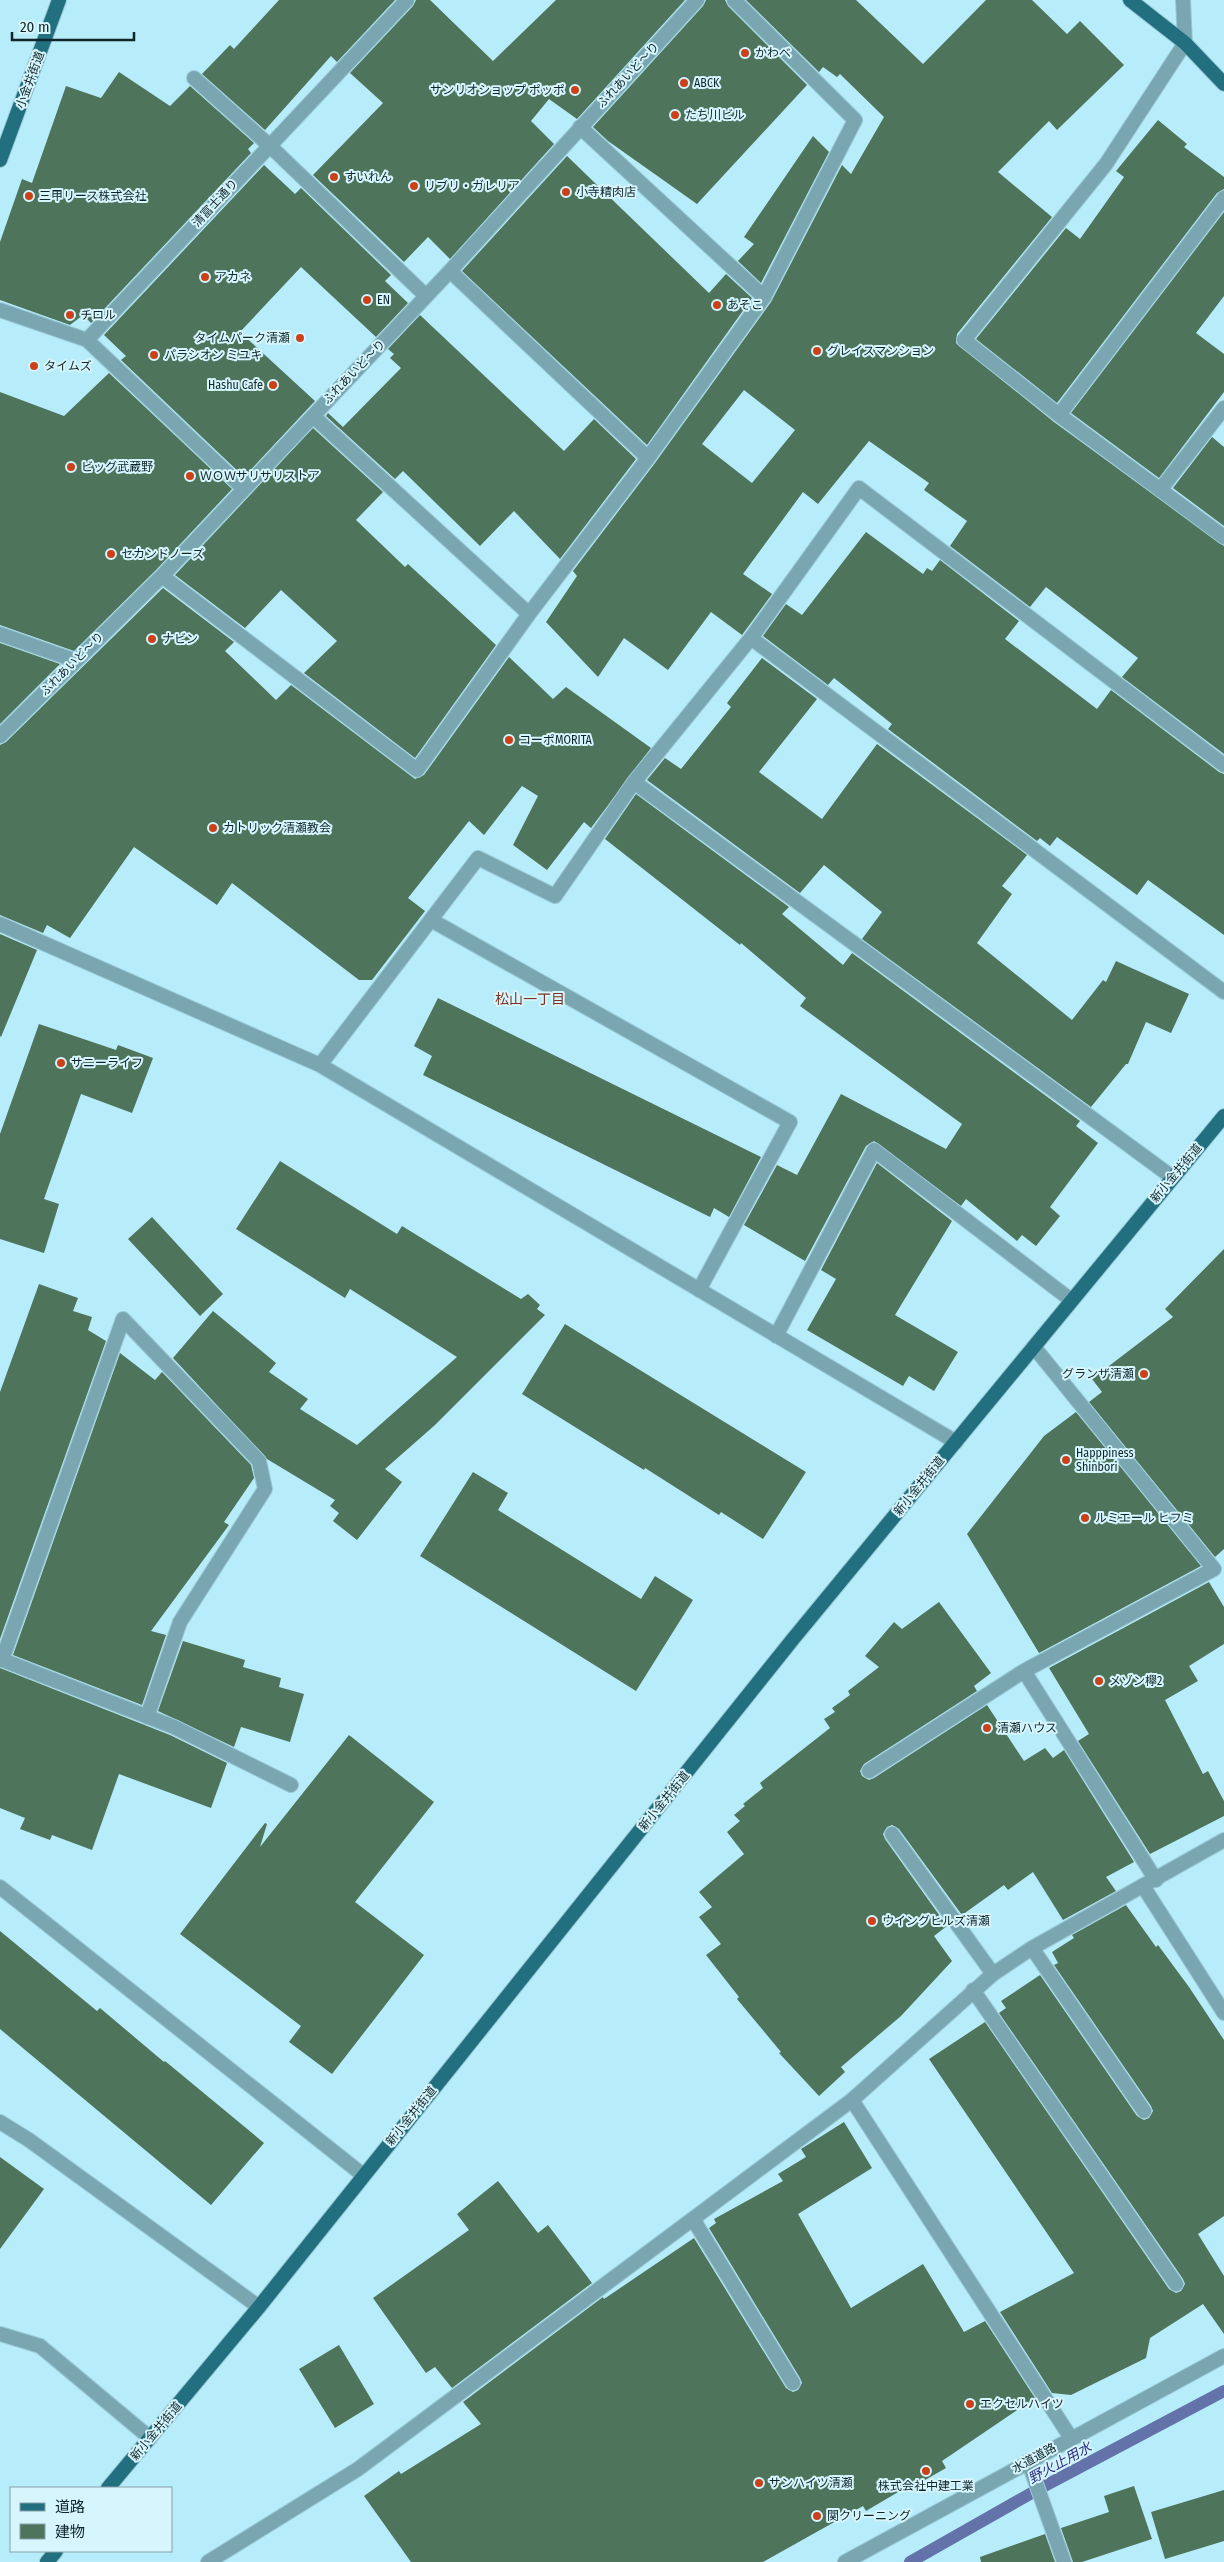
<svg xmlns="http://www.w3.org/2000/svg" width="1224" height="2562" font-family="'Fira Sans Condensed','Noto Sans JP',sans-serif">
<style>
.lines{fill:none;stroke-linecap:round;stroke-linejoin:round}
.stream{stroke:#6373a9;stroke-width:12}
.building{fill:#4e745c;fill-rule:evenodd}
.service-casing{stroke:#99c8d5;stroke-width:16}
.minor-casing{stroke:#99c8d5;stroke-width:16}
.tertiary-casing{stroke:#99c8d5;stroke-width:16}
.primary-casing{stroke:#99c8d5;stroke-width:16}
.service{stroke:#79a6b1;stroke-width:14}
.minor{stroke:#79a6b1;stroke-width:14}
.tertiary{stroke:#79a6b1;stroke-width:14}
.primary{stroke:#226f80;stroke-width:14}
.poi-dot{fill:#ca411a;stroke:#d6f5fd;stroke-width:2}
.labels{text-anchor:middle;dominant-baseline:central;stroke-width:4;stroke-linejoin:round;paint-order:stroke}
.poi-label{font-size:12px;fill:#10252a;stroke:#d6f5fd;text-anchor:start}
.street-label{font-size:12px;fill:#10252a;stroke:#d6f5fd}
.neighbourhood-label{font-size:14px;fill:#783422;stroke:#d6f5fd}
.water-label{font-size:14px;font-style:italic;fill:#2c2e86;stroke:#d6f5fd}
</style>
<rect width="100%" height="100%" fill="#b7ecfa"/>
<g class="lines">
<!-- stream -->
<path class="stream" d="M910,2562L1037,2490L1224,2391"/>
</g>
<!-- building -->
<path class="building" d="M279,0H395L337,62L331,56L265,130L202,74L230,45L234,49Z
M416,0H430L493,61L556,0H685L577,119L549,99L531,121L554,144L450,259L428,237L404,262L313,175L383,103L350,73L413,6Z
M706,0H725L728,6L807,85L697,204L608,141L593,127L703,6Z
M746,0H856L923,64L986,0H1032L1067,34L1080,21L1124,65L1057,130L1049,121L998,172L1052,217L957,334L956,343L1054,422L1224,546V754L1122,677L1138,658L1046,587L1030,607L950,546L967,521L924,490L929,483L869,441L818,504L803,492L743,574L772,594L742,635L711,612L668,670L624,638L598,677L546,622L577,576L573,571L655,463L771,302L842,165L851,174L884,117L840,74L837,77L823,67L819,72ZM744,390L795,430L752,483L702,444Z
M119,72L170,106L190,86L254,143L248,149L251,153L91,323L83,315L70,325L0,300V242L22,179L32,183L66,86L101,98Z
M1158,120L1187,144L1184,147L1224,177V189L1217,193L1057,403L976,339L1066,228L1080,239L1124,177L1116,171Z
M813,136L829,152L761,283L738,261L754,244L744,237Z
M567,156L709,293L726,274L752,298L647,445L462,271Z
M264,165L295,194L301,188L391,275L385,281L408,303L376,337L301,267L240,332L315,401L244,477L121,360L126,356L104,335Z
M1224,212V296L1196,333L1224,354V392L1159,478L1071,413Z
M420,315L564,451L594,419L636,459L560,559L514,511L480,546L403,471L395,479L326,416L328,413L343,427L401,368L390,358L394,354L388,349Z
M109,373L232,489L156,570L74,651L0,625V392L64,416Z
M313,428L383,492L356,520L405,567L408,564L496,645L415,758L304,673L337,641L281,590L245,628L175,575Z
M1212,437L1224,447V526L1173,488Z
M866,532L923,574L927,568L932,571L940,560L1019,621L1005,639L1097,709L1111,690L1219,772L1224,774V935L1148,880L1137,895L1057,837L1050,846L1040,838L1037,841L888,729L892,724L834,678L828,685L763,636L786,604L802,615Z
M163,588L234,642L225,651L276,700L291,685L415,779L424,775L509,657L553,699L566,687L651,748L591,828L584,822L547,870L513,845L538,796L522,786L484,835L469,821L408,898L425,911L372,980H359L232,883L217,905L134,847L70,938L47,925L43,933L0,915V745L6,742Z
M0,643L60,664L0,724Z
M762,658L817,699L759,772L822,819L877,744L1027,855L1002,886L1012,894L977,943L1072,1020L1103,980L1106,982L1116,961L1189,994L1171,1033L1146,1022L1128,1064H1126L1091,1107L862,939L882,912L824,865L800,893L647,780L665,758L681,769L731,707L727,703Z
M636,794L789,907L782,914L843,965L852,953L1080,1121L1076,1126L1098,1143L1050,1207L1060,1216L1036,1246L1022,1235L1017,1241L966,1199L961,1206L874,1141L866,1146L805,1261L744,1225L777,1165L797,1175L841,1094L946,1149L962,1124L800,1006L806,998L741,943L740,945L605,839Z
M0,934L37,950L1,1037L0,1036Z
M438,998L761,1157L729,1217L714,1208L710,1217L423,1075L432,1056L414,1046Z
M39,1024L116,1050L118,1045L153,1058L132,1113L81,1094L44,1199L59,1204L44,1253L0,1239V1134Z
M280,1161L397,1234L402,1226L521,1299L528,1294L540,1305L537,1309L545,1315L435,1425L385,1469L402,1482L357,1540L333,1521L339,1513L330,1506L335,1500L267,1459L173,1358L213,1311L276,1363L269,1372L308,1399L300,1409L357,1445L457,1357L350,1289L345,1298L236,1229Z
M877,1163L952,1221L895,1315L958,1352L934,1391L909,1376L903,1386L807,1330L836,1279L821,1270Z
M152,1217L223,1294L200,1316L128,1239Z
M1224,1249V1549L1215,1557L1089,1402L1102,1392L1092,1379L1173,1317L1165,1309Z
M39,1284L78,1298L73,1311L92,1317L88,1330L106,1341L0,1639V1392Z
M565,1324L806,1472L763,1539L721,1512L719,1515L645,1468L644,1470L522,1394Z
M120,1353L155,1380L162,1372L251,1465L254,1478L224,1522L229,1525L151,1631L166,1635L142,1705L13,1655Z
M1076,1412L1201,1566L1039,1653L967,1534L1044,1436Z
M473,1472L508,1493L498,1510L641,1599L655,1576L693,1600L636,1691L420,1556Z
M1209,1582L1224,1607V1644L1189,1666L1198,1681L1165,1700L1203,1774L1208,1771L1224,1801V1816L1150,1854L1078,1741L1089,1734L1049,1668Z
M939,1602L991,1673L974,1686L977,1691L864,1764L860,1771L862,1776L869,1780L874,1778L987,1705L1024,1761L1045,1748L1053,1758L1064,1750L1134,1862L1106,1877L1116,1891L1063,1920L1033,1872L1008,1890L1004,1885L962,1915L899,1829L892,1825L887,1827L883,1834L885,1839L947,1926L934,1936L952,1961L901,2016L841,2067L845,2072L819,2096L779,2053L781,2052L737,1999L739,1997L706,1955L721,1944L699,1917L712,1907L699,1892L744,1854L727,1832L740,1821L734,1815L745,1806L743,1804L763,1788L760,1783L830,1728L824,1719L835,1712L832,1708L850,1695L848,1691L879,1667L865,1656L894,1622L902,1629Z
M183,1641L245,1660L243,1667L281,1678L279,1687L304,1694L290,1742L241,1727L234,1747L158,1711Z
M0,1668L170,1735L227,1763L211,1808L119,1774L92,1850L52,1835L50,1840L20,1829L25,1818L0,1808Z
M349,1735L434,1802L355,1902L424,1955L332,2074L289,2042L301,2026L180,1934L265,1823L267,1824L260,1847Z
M1126,1905L1156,1947L1158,1945L1189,1987L1224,2040V2216L1198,2234L1224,2276V2334L1203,2304L1150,2338L1146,2358L1071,2395L1052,2393L1000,2312L1074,2273L929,2059L985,2022L1169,2289L1176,2293L1181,2291L1185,2284L1183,2279L999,2013L1006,2008L1001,2001L1040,1975L1137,2116L1144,2120L1149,2118L1153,2111L1151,2106L1054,1965L1058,1963L1052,1952L1074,1938L1072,1935Z
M0,1931L97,2011L100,2008L164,2062L165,2061L264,2143L211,2205L0,2029Z
M844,2122L872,2168L798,2214L851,2308L923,2264L964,2332L985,2321L1035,2398L942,2461L946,2468L911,2488L910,2485L866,2511L863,2506L763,2562H411L364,2496L399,2471L401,2474L481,2424L463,2402L603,2297L604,2299L694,2238L786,2388L793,2392L798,2390L802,2383L800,2378L709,2228L716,2223L714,2219L783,2181L778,2174L806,2157L801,2149Z
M0,2157L44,2189L0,2249Z
M498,2181L538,2233L548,2225L592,2283L452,2388L435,2367L426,2373L373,2298L469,2230L457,2214Z
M339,2345L374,2404L335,2428L299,2369Z
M1134,2486L1152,2539L1082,2562H1073L1061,2528L1109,2512L1104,2496Z
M1224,2490V2541L1165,2559L1151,2512Z
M1045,2534L1055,2562H981L980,2557Z"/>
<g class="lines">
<defs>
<path id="service" d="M194,78L270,146L426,296
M580,127L764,297
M431,920L790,1122L699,1290
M1034,1347L1214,1569L1024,1671L1156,1880
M869,1771L1024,1671
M892,1834L993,1974
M1143,1886L1224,2013"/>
<path id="minor" d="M1183,0L1185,43L1106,164L964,340L1059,415L1224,537
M450,271L648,458
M0,310L87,340L407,0
M87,340L244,489
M1059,415L1224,198
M313,416L529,614
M1160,490L1224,408
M162,576L417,770L529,614L648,458L764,297L855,120L734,0
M0,634L74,660
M751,638L1224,992
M0,736L162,576L450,271L697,0
M634,782L1172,1177
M0,924L320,1065L956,1442
M320,1065L478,858L555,896L634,782L751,638L859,488L1224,765
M776,1336L874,1150L1071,1300
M0,1659L174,1727L291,1785
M2,1660L123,1319L259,1461L265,1489L180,1622L147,1717
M0,1887L363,2175
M1032,1948L1144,2111
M973,1990L1176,2284
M852,2100L1071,2438
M0,2122L29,2140L259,2307
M693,2219L793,2383
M0,2334L40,2346L150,2438
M1028,2461L1064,2562
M208,2562L358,2469L852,2100L993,1974L1032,1948L1224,1840"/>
<path id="tertiary" d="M845,2562L1224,2356"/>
<path id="primary" d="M1130,0L1185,43L1224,84
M0,160L59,0
M108,2488L259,2307L793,1639L1224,1116
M47,2562L56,2551"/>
</defs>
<!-- service casing -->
<use href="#service" class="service-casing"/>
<!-- minor casing -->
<use href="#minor" class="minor-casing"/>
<!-- tertiary casing -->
<use href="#tertiary" class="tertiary-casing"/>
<!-- primary casing -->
<use href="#primary" class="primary-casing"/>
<!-- service -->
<use href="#service" class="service"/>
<!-- minor -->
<use href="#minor" class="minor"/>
<!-- tertiary -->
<use href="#tertiary" class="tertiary"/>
<!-- primary -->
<use href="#primary" class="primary"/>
</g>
<!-- markers -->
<g class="poi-dot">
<circle cx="745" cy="53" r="5"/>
<circle cx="684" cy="83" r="5"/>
<circle cx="575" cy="90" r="5"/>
<circle cx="675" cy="115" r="5"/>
<circle cx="334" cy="177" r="5"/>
<circle cx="414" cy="186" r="5"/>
<circle cx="566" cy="192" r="5"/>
<circle cx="29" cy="196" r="5"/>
<circle cx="205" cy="277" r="5"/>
<circle cx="367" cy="300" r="5"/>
<circle cx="717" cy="305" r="5"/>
<circle cx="70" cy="315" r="5"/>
<circle cx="300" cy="338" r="5"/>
<circle cx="817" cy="351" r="5"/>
<circle cx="154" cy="355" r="5"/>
<circle cx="34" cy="366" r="5"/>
<circle cx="273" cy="385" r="5"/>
<circle cx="71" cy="467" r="5"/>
<circle cx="190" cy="476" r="5"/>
<circle cx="111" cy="554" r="5"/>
<circle cx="152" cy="639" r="5"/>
<circle cx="509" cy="740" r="5"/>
<circle cx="213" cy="828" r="5"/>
<circle cx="61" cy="1063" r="5"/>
<circle cx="1144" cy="1374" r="5"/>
<circle cx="1066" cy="1460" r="5"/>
<circle cx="1085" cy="1518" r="5"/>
<circle cx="1099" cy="1681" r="5"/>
<circle cx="987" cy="1728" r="5"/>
<circle cx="872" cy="1921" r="5"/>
<circle cx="970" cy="2404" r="5"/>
<circle cx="926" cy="2471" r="5"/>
<circle cx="759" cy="2483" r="5"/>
<circle cx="817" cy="2516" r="5"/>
</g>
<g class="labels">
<!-- poi labels -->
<g class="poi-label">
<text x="755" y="53">かわべ</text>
<text x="694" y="83">ABCK</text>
<text x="565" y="90" text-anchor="end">サンリオショップ ポッポ</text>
<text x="685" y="115">たち川ビル</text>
<text x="344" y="177">すいれん</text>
<text x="424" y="186">リブリ・ガレリア</text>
<text x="576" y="192">小寺精肉店</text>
<text x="39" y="196">三甲リース株式会社</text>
<text x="215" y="277">アカネ</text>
<text x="377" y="300">EN</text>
<text x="727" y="305">あそこ</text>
<text x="80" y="315">チロル</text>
<text x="290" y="338" text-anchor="end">タイムパーク清瀬</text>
<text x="827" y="351">グレイスマンション</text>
<text x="164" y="355">パラシオン ミユキ</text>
<text x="44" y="366">タイムズ</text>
<text x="263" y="385" text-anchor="end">Hashu Cafe</text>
<text x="81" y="467">ビッグ武蔵野</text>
<text x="200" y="476">ＷＯＷサリサリストア</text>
<text x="121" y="554">セカンドノーズ</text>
<text x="162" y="639">ナビン</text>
<text x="519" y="740">コーポMORITA</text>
<text x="223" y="828">カトリック清瀬教会</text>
<text x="71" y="1063">サニーライフ</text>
<text x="1134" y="1374" text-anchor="end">グランザ清瀬</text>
<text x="1076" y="1453">Happpiness<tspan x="1076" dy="14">Shinbori</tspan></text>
<text x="1095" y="1518">ルミエール ヒフミ</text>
<text x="1109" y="1681">メゾン欅2</text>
<text x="997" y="1728">清瀬ハウス</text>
<text x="882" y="1921">ウイングヒルズ清瀬</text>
<text x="980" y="2404">エクセルハイツ</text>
<text x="769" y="2483">サンハイツ清瀬</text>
<text x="926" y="2486" text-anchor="middle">株式会社中建工業</text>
<text x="827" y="2516">関クリーニング</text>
</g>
<!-- street labels -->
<g class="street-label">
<text transform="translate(628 75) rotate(-47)">ふれあいど～り</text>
<text transform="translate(30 80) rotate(-70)">小金井街道</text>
<text transform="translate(215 203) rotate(-47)">清富士通り</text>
<text transform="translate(354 372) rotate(-46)">ふれあいど～り</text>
<text transform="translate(72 664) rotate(-45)">ふれあいど～り</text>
<text transform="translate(1176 1173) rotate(-50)">新小金井街道</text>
<text transform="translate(919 1486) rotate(-51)">新小金井街道</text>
<text transform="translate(664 1801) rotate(-51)">新小金井街道</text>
<text transform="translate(411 2116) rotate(-51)">新小金井街道</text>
<text transform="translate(156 2431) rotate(-50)">新小金井街道</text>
<text transform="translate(1034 2458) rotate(-29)">水道道路</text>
</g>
<!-- neighbourhood labels -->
<g class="neighbourhood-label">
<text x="530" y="999">松山一丁目</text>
</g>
<!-- water labels -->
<g class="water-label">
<text transform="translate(1060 2463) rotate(-29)">野火止用水</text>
</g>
</g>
<!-- legend -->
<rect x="10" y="2487" width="162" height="65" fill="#d6f5fd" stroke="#87a2a9"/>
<rect x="20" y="2503" width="25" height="8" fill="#226f80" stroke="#87a2a9"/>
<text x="55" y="2512" font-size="15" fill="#10252a">道路</text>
<rect x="20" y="2524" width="25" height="15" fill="#4e745c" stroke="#87a2a9"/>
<text x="55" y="2537" font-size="15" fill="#10252a">建物</text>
<!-- scale -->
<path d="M12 32v8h122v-8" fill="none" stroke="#10252a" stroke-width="2.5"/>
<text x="20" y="32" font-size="15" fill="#10252a" stroke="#d6f5fd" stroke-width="4" paint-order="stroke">20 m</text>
</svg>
